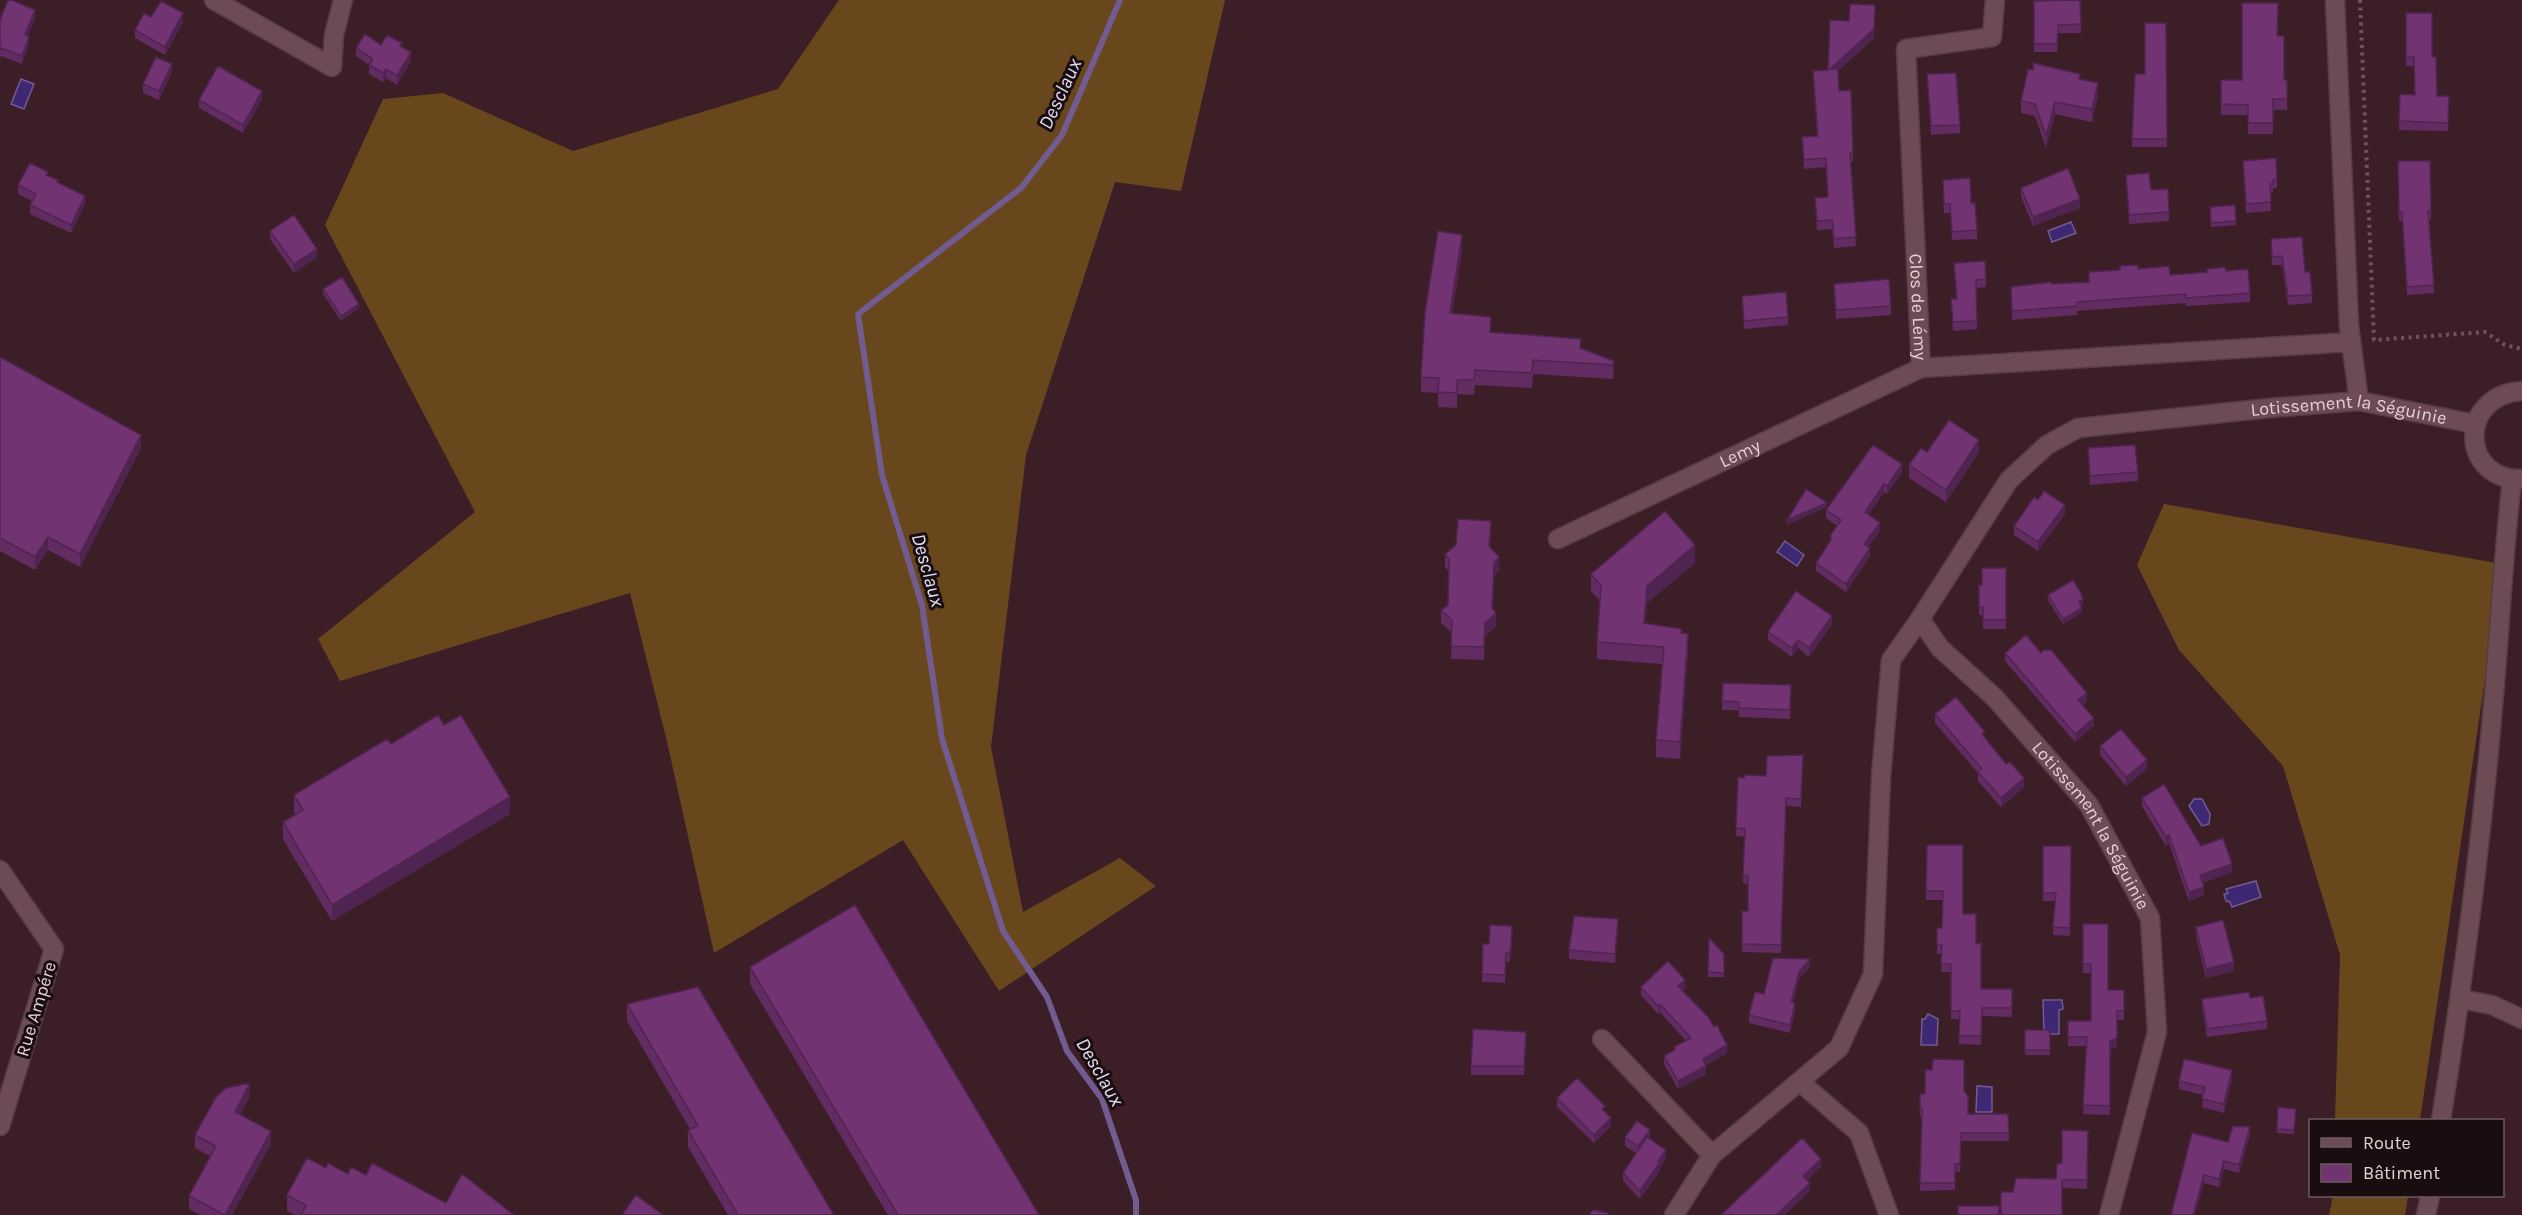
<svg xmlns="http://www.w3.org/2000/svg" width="2522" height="1215" font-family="Karla,sans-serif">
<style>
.forest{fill:#68471c}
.water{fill:#3f2873;stroke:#715b91;stroke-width:1.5}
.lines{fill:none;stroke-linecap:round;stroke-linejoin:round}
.stream{stroke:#715b91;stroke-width:6}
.street-casing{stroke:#543c43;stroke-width:21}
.secondary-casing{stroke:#543c43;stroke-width:21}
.path{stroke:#6f545c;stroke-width:4;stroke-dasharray:3 4.5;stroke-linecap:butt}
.street{stroke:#6d4b54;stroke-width:18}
.secondary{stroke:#6d4b54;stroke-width:18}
.wall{fill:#622c62}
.shaded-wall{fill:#502450}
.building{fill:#723372;stroke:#502450;stroke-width:1.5}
.labels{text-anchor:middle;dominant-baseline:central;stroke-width:6;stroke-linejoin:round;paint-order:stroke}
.street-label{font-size:18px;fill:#e6d1d6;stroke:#1a0d10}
.water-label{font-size:20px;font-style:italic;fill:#e2dff5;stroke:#1a0d10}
</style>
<rect width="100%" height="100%" fill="#3c1e27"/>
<!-- forest -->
<path class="forest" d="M839,0H1225L1181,191L1115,182L1026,455L991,747L1023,912L1120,858L1156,886L999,991L903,840L714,953L668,746L630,593L340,681L318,639L475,512L325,225L383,99L443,93L573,151L778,89Z
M2164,504L2502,564L2420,1120H2335L2340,955L2283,766L2179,650L2137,565Z
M2333,1196H2408L2405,1215H2329Z"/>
<!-- water -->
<path class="water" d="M21,79L34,84L24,109L11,104Z
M2071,222L2076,233L2052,242L2048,231Z
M1785,541L1804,555L1797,566L1777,552Z
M2194,799H2202L2210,814L2209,824L2202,826L2189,806Z
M2256,881L2261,897L2232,907L2230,902L2226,901L2224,894L2228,893L2226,889Z
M2043,1000H2062L2063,1009L2059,1010V1034H2044Z
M1928,1014L1938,1019L1937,1045H1921L1922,1019H1925Z
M1977,1086L1992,1087V1112H1976Z"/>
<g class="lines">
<!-- stream -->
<path class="stream" d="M1120,0L1062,135L1021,188L858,314L882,475L922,605L942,739L1003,931L1047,997L1067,1051L1102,1099L1136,1200V1215"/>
<defs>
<g id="street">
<path d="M214,0L332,67L334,35L343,0"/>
<path id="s1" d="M1995,0L1992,37L1906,49L1921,368L2351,342"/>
<path d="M2335,0L2349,326L2359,401"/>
<path id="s2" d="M1558,539L1921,368"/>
<path id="s3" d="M1920,619L1940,648L1995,698L2089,805L2150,918L2157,1032L2109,1215"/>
<path d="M0,870L54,949L0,1126"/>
<path d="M2460,999L2492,1005L2522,1019"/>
<path d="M1602,1039L1712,1155"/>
<path d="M1800,1082L1859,1133L1889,1215"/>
<path id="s4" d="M1674,1215L1712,1155L1839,1048L1873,974L1881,777L1891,660L1920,619L2009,480L2047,445L2078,428L2270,408L2359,401L2475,424"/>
</g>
<path id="secondary" d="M2522,391C2457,395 2460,481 2522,479
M2441,1120C2463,983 2481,845 2493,706C2500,630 2503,555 2512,480
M2426,1215L2430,1196"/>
</defs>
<!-- street casing -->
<use href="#street" class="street-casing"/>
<!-- secondary casing -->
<use href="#secondary" class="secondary-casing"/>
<!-- path -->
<path class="path" d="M2360,0L2374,340L2485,332L2505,345L2522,349"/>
<!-- street -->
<use href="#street" class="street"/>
<!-- secondary -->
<use href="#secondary" class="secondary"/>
</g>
<!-- wall -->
<path class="wall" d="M2080,0L2081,33H2058L2057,52H2034V1Z
M2406,13L2432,57L2437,96H2449L2448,131L2399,130L2400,94L2415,95L2414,66H2406Z
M151,17L183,22L165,55L135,38V30Z
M35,18L28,36L29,45L22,64L1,56L0,59V20Z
M2166,23L2167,147H2132L2135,74H2145Z
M2278,36L2284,80H2287V110H2273V134H2248V115H2221V80H2242Z
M1874,38L1838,71L1839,91L1851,90L1853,162H1850L1856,246L1834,248L1832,229L1817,230L1815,198L1828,197L1826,167L1804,169L1802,137L1817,136L1813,71L1828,70Z
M381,45L402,47L411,61L397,85L386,78L383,82L369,74V65L356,56V48Z
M172,72L159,100L143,93V84Z
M1927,74L1960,125V133L1931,135Z
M2080,79L2098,95L2092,122L2055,114L2046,148L2035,116L2021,113V101Z
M262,99L243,133L199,108V100Z
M2243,161L2277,179V188H2273V193H2270L2271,211L2246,213Z
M2398,161H2430L2431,220H2429L2434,293L2407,295L2402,221H2399Z
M48,175L85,204L71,233L30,214V205L32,201L18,194V185Z
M2126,175L2151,190L2169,212V221L2129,224Z
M1943,180L1971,203L1977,230V239L1952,240L1950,213H1944Z
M2021,188L2080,208L2033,226L2021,197Z
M2235,205L2236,225L2211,227L2210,207Z
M270,231L317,257L294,273L270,239Z
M2271,239L2312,295V303L2288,305L2282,265H2272Z
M1462,250L1452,314L1491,332L1581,348L1614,361L1613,379L1533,374L1532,388L1475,385L1474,395L1457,394V408L1438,407V393L1421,392V377Z
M1954,263L1986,279V287L1976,288L1977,329L1953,331L1951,299H1956Z
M2138,269L2170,275L2226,271L2250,293V302L2186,306V303L2077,311V315L2012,320L2011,287L2089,282V272Z
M1834,284L1891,306V315L1836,319Z
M323,289L359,308L341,321L323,294Z
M1742,296L1788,317V325L1744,329Z
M0,357L141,448L80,567L48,550L35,570L0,551Z
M2088,448L2138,472V481L2090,485Z
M1927,452H1979L1946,502L1909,478V465Z
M1902,472L1887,494L1884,492L1868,515L1880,531L1868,547L1870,556L1846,592L1816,571V563L1830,542V536L1837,526L1826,518V510Z
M2038,500L2065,514L2038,551L2014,535V526Z
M1491,534L1490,547L1499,570L1494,576L1493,609L1496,626L1485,636L1484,660L1451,659L1452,633L1441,623V610L1448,605L1449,571L1445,567V554Z
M1695,563L1647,603L1645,624L1682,633L1688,651L1680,759L1656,757V740L1662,664L1597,659V642L1600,601L1591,591V574Z
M2006,568V629H1983V615H1979V593L1982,585Z
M2048,595L2083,604L2081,605L2082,612L2063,624L2048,600Z
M1832,624L1809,657L1798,648L1792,657L1768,640V632Z
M2005,653H2041L2087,702L2083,705L2094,726L2075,742L2005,661Z
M1791,685L1790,719L1739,717V710H1722V701Z
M1935,714L1985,738L2024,787L2001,807L1978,781V773L1935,723Z
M444,725L510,814L332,921L283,839V822L296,815L294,812V795L391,744Z
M2100,746L2147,769L2126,786L2100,755Z
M1803,755L1801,807L1786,806L1781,953L1742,952V911H1748V884L1743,883L1745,837L1736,836L1738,777L1766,776Z
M2142,798L2201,846L2232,872L2203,883L2204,895L2189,901L2169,843L2166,846L2142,806Z
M1927,845L1963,914L1976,944L1981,989H2012V1017L1982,1016L1981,1045L1959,1044V1019H1951V972H1941L1942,954H1937V928H1942V900H1926Z
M2043,846H2071L2070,936L2053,935L2055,901H2043Z
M2083,924L2108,990H2124V1020H2117V1047L2110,1050V1115L2083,1114L2086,1046H2068V1021H2091V973H2083Z
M1490,925L1511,956L1509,962H1506L1505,983L1482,982V974L1489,944Z
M2196,927L2234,971L2206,978L2196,936Z
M1618,928L1615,963L1569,959V950Z
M1709,938L1724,954V977H1708Z
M1810,966L1799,979L1793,1003L1795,1011L1790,1033L1749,1023V1015L1764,994Z
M750,967L1039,1215H888L750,984Z
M1641,987L1685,988L1683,990L1727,1053L1706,1065V1074L1678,1089L1664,1064V1056L1674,1051V1047L1686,1041L1660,1012L1658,1014L1641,995Z
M2250,998L2267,1021V1029L2207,1037L2202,1007V999Z
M627,1004L834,1215H728L688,1147V1130L690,1129L627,1021Z
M2025,1030H2050V1055H2025Z
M1526,1041L1524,1075H1471V1066Z
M2232,1079L2224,1113L2202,1107L2203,1095L2179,1089V1081Z
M1964,1091L1968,1114H2008L2009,1141H1961L1960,1172L1955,1171V1190L1920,1191L1922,1117H1920V1094Z
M250,1096L240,1114L271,1144L232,1215H201L189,1209V1196L210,1156L195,1148V1135Z
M1557,1098L1605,1112L1611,1126L1594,1143L1557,1107Z
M2278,1107L2296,1109L2294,1134L2277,1133Z
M2088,1131L2087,1189L2062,1188L2056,1179L2062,1163Z
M2250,1135L2239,1173L2224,1169L2219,1187L2204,1183L2171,1215L2228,1142Z
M1625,1137L1650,1139L1666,1159L1660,1167V1171L1640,1199L1623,1181V1173L1636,1153L1625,1146Z
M326,1168L348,1174L366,1175L446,1203L514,1215H294L287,1211V1195Z"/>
<!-- shaded-wall -->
<path class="shaded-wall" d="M1875,5L1874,38L1830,78V69Z
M35,10V18L25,43V35Z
M183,13V22L165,55V47Z
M29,37V45L22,64V56Z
M411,52V61L397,85V76Z
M172,64V72L159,100V91Z
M386,69V78L383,82V73Z
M2098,83V95L2092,122V109Z
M262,91V99L243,133V125Z
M2055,102V114L2046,148V136Z
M85,196V204L71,233V225Z
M2080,199V208L2033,226V217Z
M1462,235V250L1450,328V313Z
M317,249V257L294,273V264Z
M359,304V308L341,321V316Z
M141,435V448L80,567V554Z
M1979,440V452L1946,502V490Z
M1902,464V472L1887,494V486Z
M1884,484V492L1865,520V512Z
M1827,503V507L1787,525V520Z
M2065,505V514L2038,551V542Z
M1880,523V531L1864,552V544Z
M48,537V550L35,570V557Z
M1695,545V563L1647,603L1644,640V623L1647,586Z
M1870,548V556L1846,592V584Z
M1499,557V570L1494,576L1492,617L1496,613V626L1485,636L1484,660L1485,623L1494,563Z
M2083,599V604L2079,607V602Z
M2082,608V612L2063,624V619Z
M1832,616V624L1809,657V648Z
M1688,634V651L1680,759V742Z
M1798,640V648L1792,657V648Z
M2087,693V702L2078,708V700Z
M2094,718V726L2075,742V734Z
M2147,760V769L2126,786V777Z
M2024,778V787L2001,807V798Z
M510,797V814L332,921V905Z
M2169,835V843L2166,846V837Z
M2232,864V872L2200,884V875Z
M2204,887V895L2189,901V892Z
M1512,926L1511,956L1509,962V953Z
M1810,959V966L1799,979L1791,1010V1002L1799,972Z
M2234,962V971L2206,978V969Z
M1685,980V988L1678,994V986Z
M1795,1003V1011L1790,1033V1025Z
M1660,1004V1012L1658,1014V1006Z
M2117,1038V1047L2110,1050V1115V1041Z
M1727,1045V1053L1703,1067V1059Z
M1706,1066V1074L1678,1089V1081Z
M2232,1070V1079L2224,1113V1104Z
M250,1083V1096L235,1125V1112Z
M1611,1118V1126L1594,1143V1135Z
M2250,1127V1135L2239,1173V1165Z
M1650,1130V1139L1638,1155V1146Z
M271,1131V1144L232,1215H225Z
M1666,1150V1159L1660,1167V1171L1640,1199V1191Z
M1821,1159V1167L1803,1184V1176Z
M2224,1161V1169L2219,1187V1179Z
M2204,1175V1183L2195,1215H2193Z
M1810,1183V1191L1785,1215H1776Z"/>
<!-- building -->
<path class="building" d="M8,0H12L35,10L25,35L29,37L22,56L1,48L0,51V20Z
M2080,0L2081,24L2058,25L2057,44H2034V1Z
M161,1L183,13L165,47L135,30L144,13L151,17Z
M2242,3H2278L2277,36H2284V80H2287V99H2273V123H2248V105L2221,104V80H2242Z
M1850,4L1875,5L1874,29L1830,69H1838L1839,91L1851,90L1853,153H1850L1856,237L1834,239L1832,220L1817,221L1815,198L1828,197L1826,158L1804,160L1802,137L1818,136L1813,71L1828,70L1830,20L1849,21Z
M2406,13H2432V57H2436L2437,96H2449L2448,123L2399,121L2400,94L2415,95L2414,57H2406Z
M2145,23H2166L2167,139H2132L2135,74H2145Z
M365,34L381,45L387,35L402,43L400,46L411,52L397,76L386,69L383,73L369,65L373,59L356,48Z
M156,57L172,64L159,91L143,84Z
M2033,63L2080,74L2079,79L2098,83L2092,109L2055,102L2046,136L2035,104L2021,101L2028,69L2033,70Z
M218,66L262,91L243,125L199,100Z
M1956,73L1960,125L1931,126L1927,74Z
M2276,158L2277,179L2273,180V184H2270L2271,202L2246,204L2243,161Z
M2398,161H2430L2431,211H2428L2434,285L2407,287L2402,212H2399Z
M30,163L48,172L46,175L58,180L57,182L85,196L71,225L30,205L36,194L18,185Z
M2068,168L2080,199L2033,217L2021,188Z
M2149,173L2151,190L2168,189L2169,212L2129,215L2126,175Z
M1970,178L1971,203H1975L1977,230L1952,232L1950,204H1944L1943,180Z
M2235,205L2236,221L2211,223L2210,207Z
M294,215L317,249L294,264L270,231Z
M1438,231L1462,235L1450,313L1491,317L1490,332L1581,339L1580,348L1614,361L1613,365L1533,360L1532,373L1475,370L1474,380H1457V393L1438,392L1439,378L1421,377L1425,312Z
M2302,237L2305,272H2310L2312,295L2288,296L2282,256L2272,257L2271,239Z
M1985,261L1986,279L1976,280L1977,321L1953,322L1951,299H1957L1954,263Z
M2138,265V269L2169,266L2170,275L2207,272V269L2225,267L2226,271L2248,269L2250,293L2186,298V294L2077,302V306L2012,311L2011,287L2051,282L2052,284L2089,282V272L2120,270V266Z
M342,277L359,304L341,316L323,289Z
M1889,279L1891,306L1836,310L1834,284Z
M1786,292L1788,317L1744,321L1742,296Z
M0,357L141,435L80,554L48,537L35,557L0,538Z
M1949,420L1979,440L1946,490L1909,465L1921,448L1927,452Z
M1873,445L1902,464L1887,486L1884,484L1865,512L1880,523L1864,544L1870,548L1846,584L1816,563L1832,538L1830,536L1841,520L1826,510Z
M2135,445L2138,472L2090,476L2088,448Z
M1806,489L1827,503L1787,520Z
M2044,491L2065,505L2038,542L2014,526L2034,497L2038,500Z
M1665,511L1695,545L1647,586L1644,623L1682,629L1681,633L1688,634L1680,742L1656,740L1664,647L1597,642L1601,586L1591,574Z
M1458,519L1491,521L1489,546L1499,557L1494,563L1492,608L1496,613L1485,623L1484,647L1451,646L1452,620L1441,610L1448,605L1449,559L1445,554L1456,545Z
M1982,568H2006V620H1983V607H1979V585H1982Z
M2073,580L2081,593L2083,599L2079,602L2082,608L2063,619L2048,595Z
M1796,591L1832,616L1809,648L1798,640L1792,648L1768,632Z
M2026,635L2041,653L2044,650H2051L2087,693L2078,700L2094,718L2075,734L2005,653Z
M1723,683L1791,685L1790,710L1739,708V702L1722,701Z
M1956,697L1985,732L1982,734L2006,764L2010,762L2024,778L2001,798L1978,772L1982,769L1935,714Z
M438,715L444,725L461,715L510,797L332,905L283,822L303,810L294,795L387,739L391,744Z
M2121,729L2147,760L2126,777L2100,746Z
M1803,755L1801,799L1786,798L1781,945L1742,944V911H1748V876L1743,875L1745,829L1736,828L1738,777L1744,778L1745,775L1766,776L1767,756Z
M2164,784L2201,846L2223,838L2232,864L2200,875L2204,887L2189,892L2169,835L2166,837L2142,798Z
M1927,845H1963V914H1976V944L1981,943V989H2012V1008H1982L1981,1036H1959L1960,1011H1951V964H1941L1942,945H1937V928H1942L1943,891H1926Z
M2043,846H2071L2070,928L2053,927L2056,893H2043Z
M855,905L1039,1215H898L750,967Z
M1574,916L1618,919L1615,954L1569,950Z
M2223,920L2234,962L2206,969L2196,927Z
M2083,924H2108V990H2124V1011H2117V1038L2110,1041V1106L2083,1105L2087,1037H2068V1021H2091V964H2083Z
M1490,925L1512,926L1511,948L1509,953H1506L1505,975L1482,974L1483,944H1489Z
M1709,938L1724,954V973L1708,972Z
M1773,958L1810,959L1799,972L1791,1002L1795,1003L1790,1025L1749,1015L1755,992L1764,994Z
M1668,961L1685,980L1678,986L1709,1018L1714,1027L1717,1025L1727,1045L1703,1059L1706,1066L1678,1081L1664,1056L1675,1050L1674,1047L1691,1038L1660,1004L1658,1006L1641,987Z
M698,987L834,1215H738L688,1130L698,1126L627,1004Z
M2249,992L2250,998L2263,996L2267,1021L2207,1029L2202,999Z
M1473,1029L1526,1032L1524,1066H1471Z
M2025,1030H2050V1050H2025Z
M1933,1059L1964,1060V1091L1968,1096V1114H2008L2009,1133H1961L1960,1164H1955V1183H1920L1922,1110H1920V1094H1925V1070H1932Z
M2184,1059L2232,1070L2224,1104L2202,1099L2205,1087L2179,1081Z
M1577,1078L1605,1106L1602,1109L1611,1118L1594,1135L1557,1098Z
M250,1083L235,1112L271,1131L225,1215L189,1196L216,1146L195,1135L216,1097L226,1088Z
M2278,1107L2296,1109L2294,1130L2277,1129Z
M1637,1121L1650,1130L1638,1146L1625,1137Z
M2233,1126L2250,1127L2239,1165L2224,1161L2219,1179L2204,1175L2193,1215H2171L2192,1133L2228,1142Z
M2062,1130L2088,1131L2087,1180H2062V1215H2001V1192H2013L2016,1178L2056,1179L2057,1164L2062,1163Z
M1647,1137L1666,1150L1658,1161L1660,1162L1640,1191L1623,1173Z
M1802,1138L1821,1159L1803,1176L1810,1183L1776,1215H1721Z
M307,1158L326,1168L328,1163L348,1174L351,1167L366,1175L372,1163L446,1203L462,1174L514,1215H301L306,1205L287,1195Z
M636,1195L663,1215H622Z
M1958,1206H1999V1215H1958Z
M1593,1210L1608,1213V1215H1589Z"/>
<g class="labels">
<!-- street labels -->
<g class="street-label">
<text stroke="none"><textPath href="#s1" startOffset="382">Clos de Lémy</textPath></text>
<text stroke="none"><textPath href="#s4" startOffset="1208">Lotissement la Séguinie</textPath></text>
<text stroke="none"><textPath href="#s2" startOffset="201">Lemy</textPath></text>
<text stroke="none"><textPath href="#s3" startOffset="270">Lotissement la Séguinie</textPath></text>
<text transform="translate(36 1009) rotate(-73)">Rue Ampére</text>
</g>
<!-- water labels -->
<g class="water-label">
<text transform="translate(1060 94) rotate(-65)">Desclaux</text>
<text transform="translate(928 570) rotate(74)">Desclaux</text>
<text transform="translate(1100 1072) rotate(60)">Desclaux</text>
</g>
</g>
<!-- legend -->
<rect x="2309" y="1119" width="195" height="78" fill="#1a0d10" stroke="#6c5b5f" stroke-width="1.5"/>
<rect x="2321" y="1138" width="30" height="9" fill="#6d4b54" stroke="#6c5b5f" stroke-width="1.5"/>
<text x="2363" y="1149" font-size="18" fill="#e6d1d6">Route</text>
<rect x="2321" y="1164" width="30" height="18" fill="#723372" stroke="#6c5b5f" stroke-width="1.5"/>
<text x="2363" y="1179" font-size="18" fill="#e6d1d6">Bâtiment</text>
</svg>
